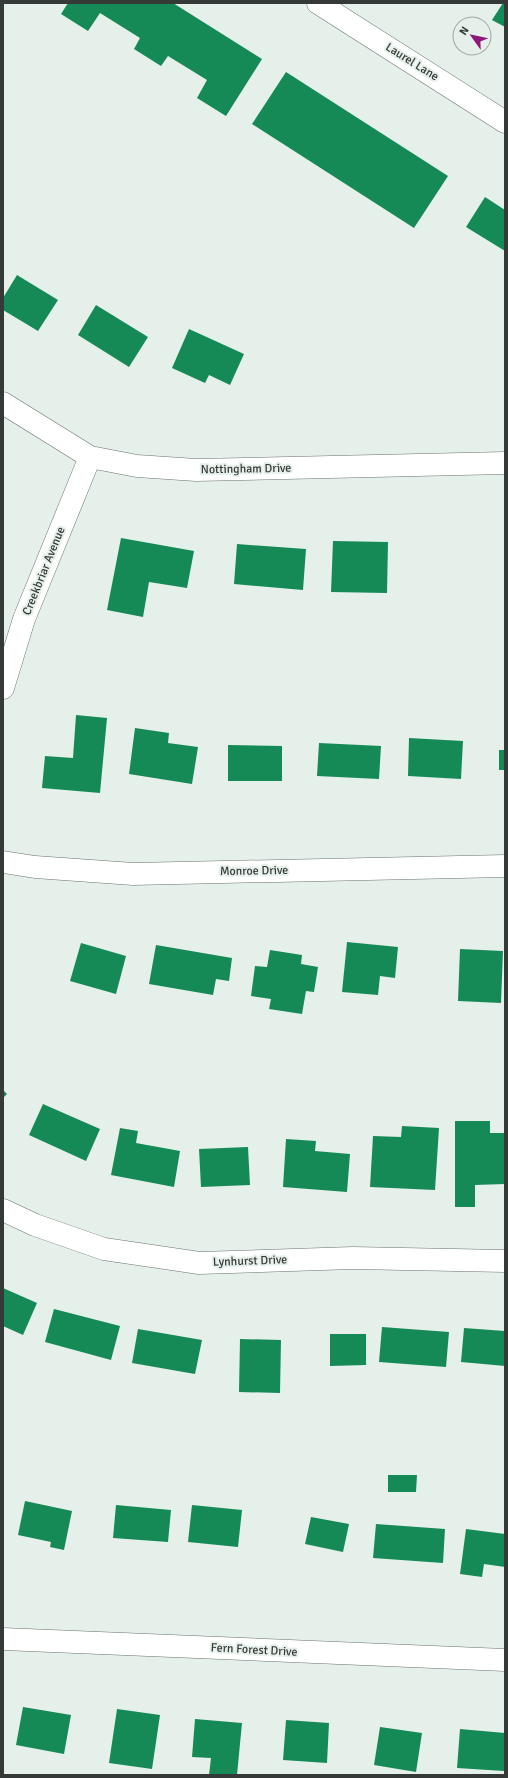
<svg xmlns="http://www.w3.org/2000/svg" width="508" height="1778" font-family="Signika,sans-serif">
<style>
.building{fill:#158a57}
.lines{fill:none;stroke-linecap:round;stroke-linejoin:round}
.minor-casing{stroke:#6a736d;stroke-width:23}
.minor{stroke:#fff;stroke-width:22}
.labels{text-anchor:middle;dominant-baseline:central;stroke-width:4;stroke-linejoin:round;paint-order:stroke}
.street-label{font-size:12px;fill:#353937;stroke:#e6f0ea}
</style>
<rect width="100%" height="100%" fill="#e6f0ea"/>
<!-- building -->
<path class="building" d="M68,3H173L262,59L226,116L197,98L207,80L168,56L161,66L134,49L140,38L100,13L88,31L61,14Z
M503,3H505V27L492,20Z
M286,72L448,176L414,228L252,124Z
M485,197L505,210V251L466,227Z
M17,275L58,300L38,331L3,310V298Z
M96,305L148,337L129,367L78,335Z
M189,329L244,354L230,385L209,375L205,383L172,368Z
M121,538L194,551L187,588L149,582L143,617L107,610Z
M333,541L388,542L387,593L331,592Z
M237,544L306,549L303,590L234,584Z
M76,715L107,718L100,793L42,788L45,756L73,758Z
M135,728L169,733L168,743L198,747L192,784L129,774Z
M409,738L463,741L461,779L408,776Z
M319,743L381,746L379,779L317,776Z
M228,745L282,746V781H228Z
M499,750H505V770H499Z
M347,942L398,947L395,978L380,976L378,995L342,992Z
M81,943L126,956L116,994L70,981Z
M156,945L232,958L229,981L216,979L213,995L149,984Z
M460,949L503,951L501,1003L458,1001Z
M270,950L302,955L301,964L318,967L314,992L306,991L302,1014L269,1009L271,999L251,996L255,966L267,967Z
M3,1090L7,1094L3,1098Z
M43,1104L100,1129L86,1161L29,1135Z
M455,1121H490V1133H505V1184L475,1185V1207H455Z
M402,1126L439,1128L435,1190L370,1187L373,1136L401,1137Z
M120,1128L138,1131L136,1143L180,1151L174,1187L111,1175Z
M286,1139L316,1141L315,1151L350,1154L347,1192L283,1187Z
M248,1147L250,1185L201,1187L199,1149Z
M3,1288L37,1303L23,1335L3,1326Z
M54,1309L120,1326L111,1360L45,1342Z
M382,1327L449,1332L446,1367L379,1362Z
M464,1328L505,1331V1366L461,1362Z
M138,1329L202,1340L195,1374L132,1363Z
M330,1334H366V1365L330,1366Z
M240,1339L281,1340L280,1393L239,1392Z
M388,1475H417L416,1492H388Z
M25,1501L72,1511L64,1550L50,1547L51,1542L18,1535Z
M116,1505L171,1510L168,1542L113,1538Z
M192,1505L242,1510L238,1547L188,1542Z
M311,1517L349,1524L343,1552L305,1544Z
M376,1524L445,1529L443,1563L373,1558Z
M466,1529L505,1534V1567L484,1564L482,1577L460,1574Z
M23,1707L71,1715L64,1754L16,1745Z
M117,1709L160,1715L152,1769L109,1763Z
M195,1719L242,1723L237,1775H209L211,1758L192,1757Z
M286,1720L329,1723L327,1763L283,1760Z
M380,1727L422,1733L416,1772L374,1765Z
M460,1729L505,1733L504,1771L457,1768Z"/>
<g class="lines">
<defs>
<path id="minor" d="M318,3L505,122
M3,403L90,457L137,466L196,470L505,463
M3,688L24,619L90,457
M3,862L35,867L133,874L505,866
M3,1210L35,1225L104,1249L199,1263L353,1258L505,1261
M3,1639L505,1660"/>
</defs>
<!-- minor casing -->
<use href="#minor" class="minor-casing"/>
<!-- minor -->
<use href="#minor" class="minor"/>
</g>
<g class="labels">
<!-- street labels -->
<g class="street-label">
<text transform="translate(412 62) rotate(32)">Laurel Lane</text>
<text transform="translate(246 469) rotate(-1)">Nottingham Drive</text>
<text transform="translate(44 571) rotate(-68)">Creekbriar Avenue</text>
<text transform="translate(254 871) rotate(-1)">Monroe Drive</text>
<text transform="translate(250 1261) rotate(-2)">Lynhurst Drive</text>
<text transform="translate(254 1650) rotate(3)">Fern Forest Drive</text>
</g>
</g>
<!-- border -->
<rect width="508" height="1778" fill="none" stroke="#353937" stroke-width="8"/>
<!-- north arrow -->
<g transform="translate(472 36) rotate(303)"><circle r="19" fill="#e6f0ea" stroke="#9fa7a2"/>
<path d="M0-3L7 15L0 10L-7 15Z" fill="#8f1978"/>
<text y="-6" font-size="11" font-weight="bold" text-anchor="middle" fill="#353937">N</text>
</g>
</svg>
